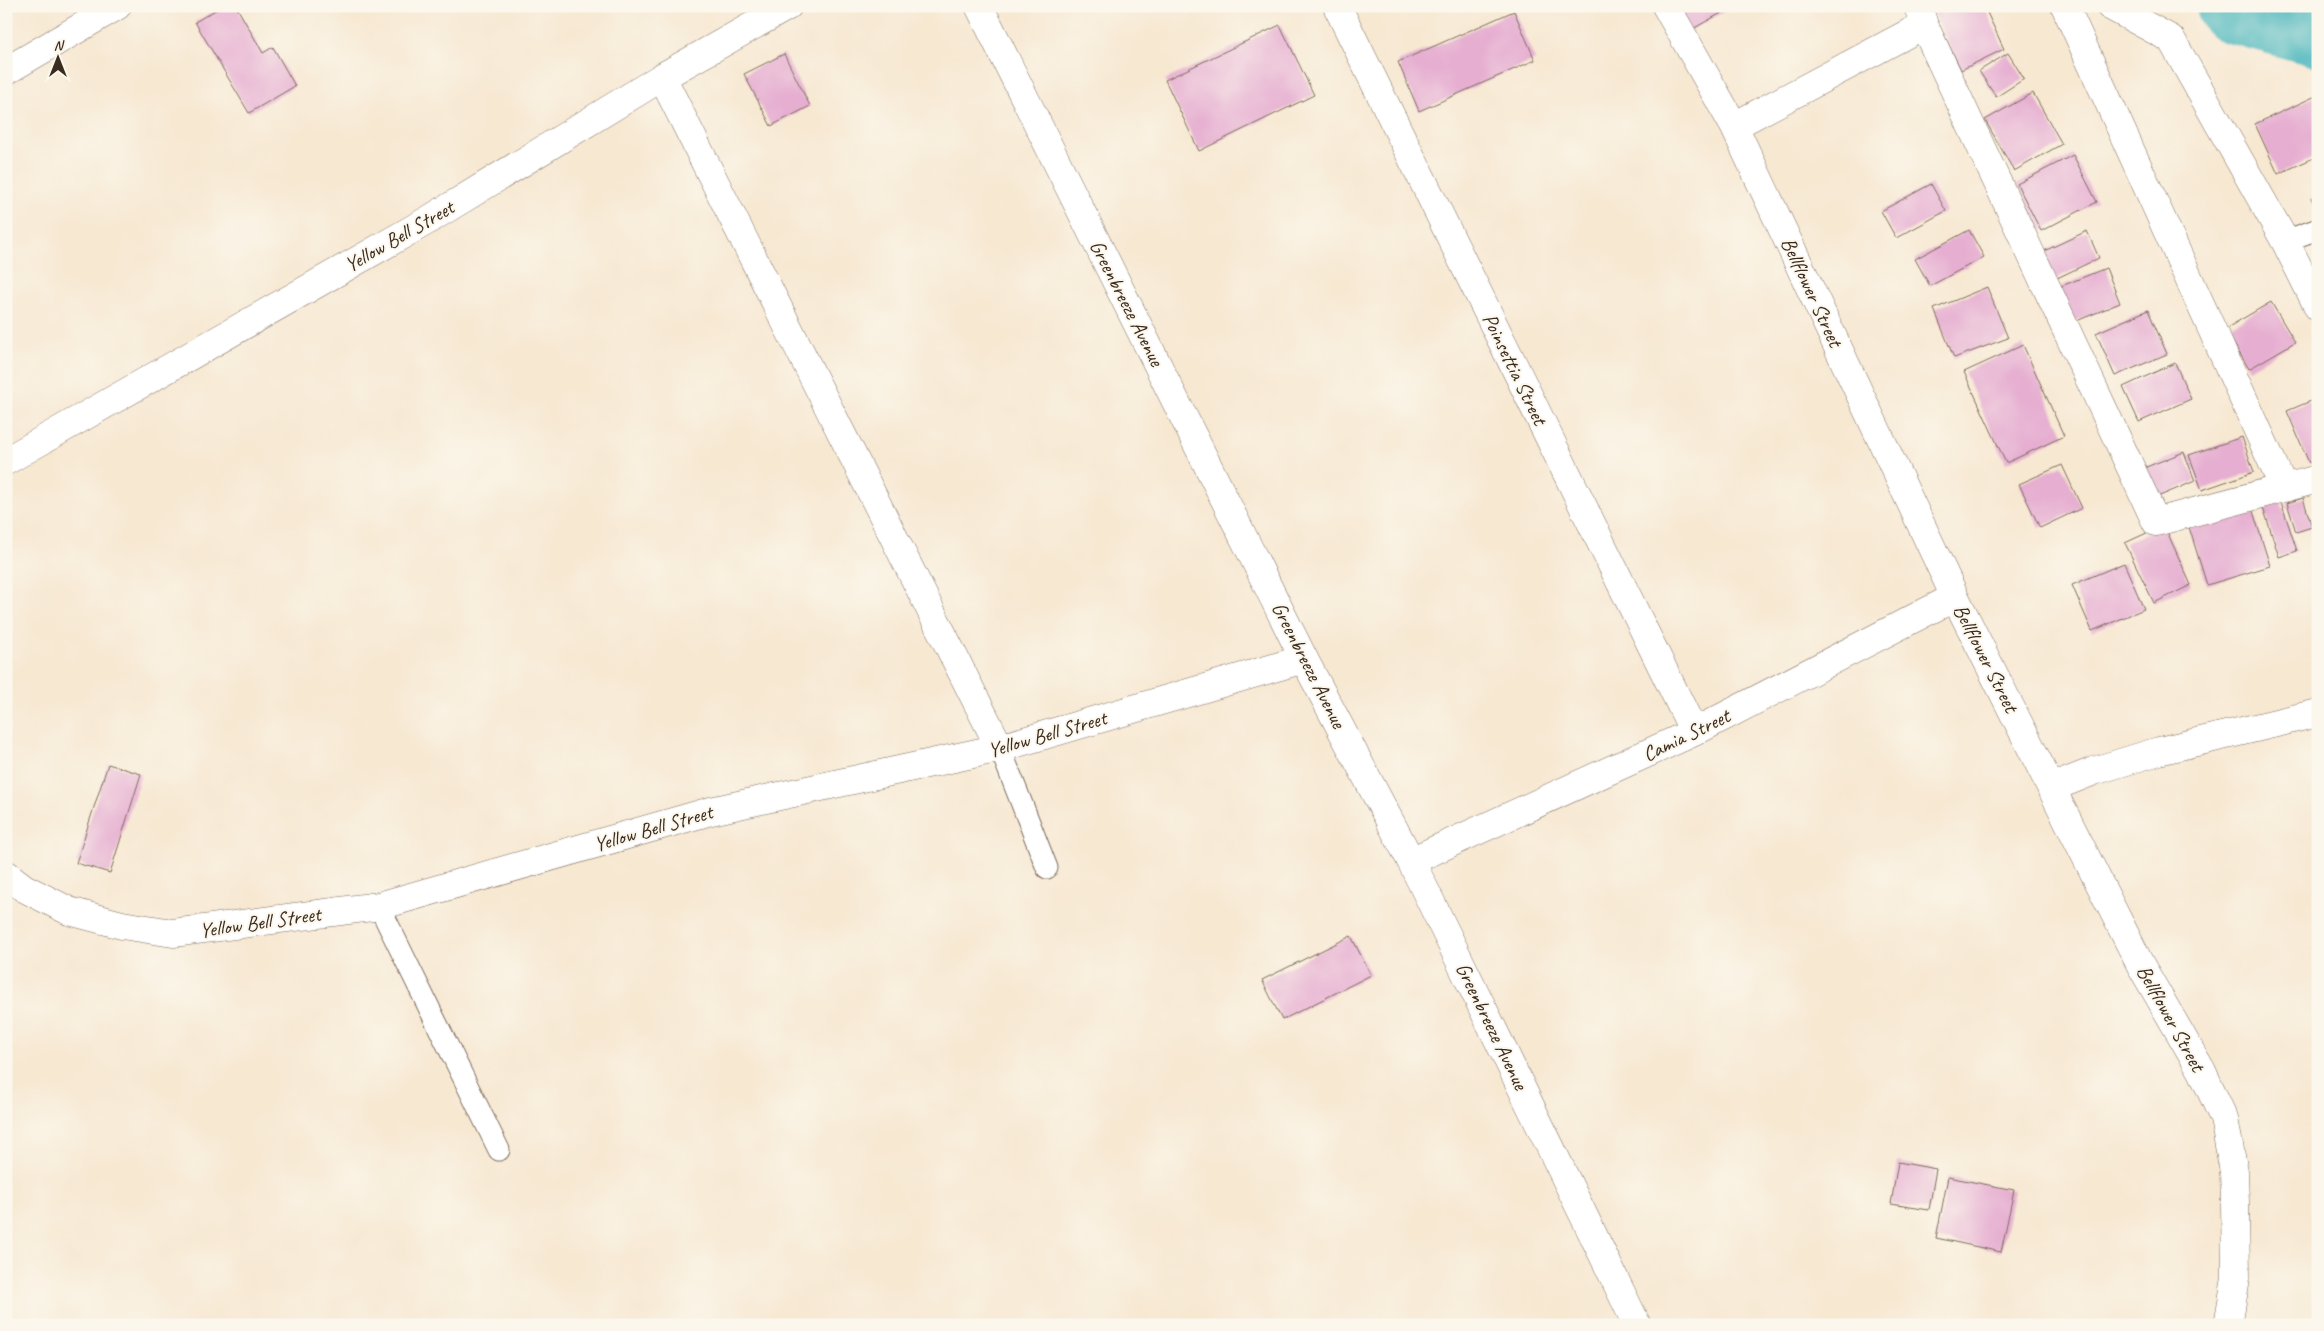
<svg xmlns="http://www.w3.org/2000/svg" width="2324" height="1331" font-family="Caveat,sans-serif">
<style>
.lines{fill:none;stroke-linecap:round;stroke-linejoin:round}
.river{stroke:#44b4bb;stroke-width:75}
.building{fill:#e6afd1}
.service-casing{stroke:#7d6c5d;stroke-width:23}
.minor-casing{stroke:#7d6c5d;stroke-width:29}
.tertiary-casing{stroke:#7d6c5d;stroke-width:29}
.service{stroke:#fff;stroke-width:21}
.minor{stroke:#fff;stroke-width:28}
.tertiary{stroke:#fff;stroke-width:28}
.labels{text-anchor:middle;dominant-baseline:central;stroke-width:4;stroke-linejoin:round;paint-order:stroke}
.street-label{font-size:21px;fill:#3b2a1e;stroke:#fbf7ec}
</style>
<rect width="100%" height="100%" fill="#fbf7ec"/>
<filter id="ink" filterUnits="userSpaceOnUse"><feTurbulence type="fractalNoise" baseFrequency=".02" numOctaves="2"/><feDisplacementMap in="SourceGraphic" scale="10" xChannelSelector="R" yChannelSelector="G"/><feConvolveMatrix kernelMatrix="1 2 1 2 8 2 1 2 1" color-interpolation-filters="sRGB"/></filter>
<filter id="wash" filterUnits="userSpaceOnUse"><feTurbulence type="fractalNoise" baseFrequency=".0096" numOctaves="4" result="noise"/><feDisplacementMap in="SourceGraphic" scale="20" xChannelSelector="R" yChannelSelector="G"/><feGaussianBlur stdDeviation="1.12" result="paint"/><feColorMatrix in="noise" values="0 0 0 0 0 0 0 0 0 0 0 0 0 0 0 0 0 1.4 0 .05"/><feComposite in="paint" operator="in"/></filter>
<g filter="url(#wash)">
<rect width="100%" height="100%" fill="#f7e8d2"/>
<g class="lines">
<!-- river -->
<path class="river" d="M2234,6L2318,29"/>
</g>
<g id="blocks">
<!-- building -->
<path class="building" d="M222,6H236L263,53L273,47L295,86L249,113L195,22Z
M1676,6H1734L1689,31Z
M1939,6H1984L2004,49L1961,70L1932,10Z
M1514,11L1535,60L1419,111L1398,62Z
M1280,25L1314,95L1199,151L1165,80Z
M2008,53L2024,79L1996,97L1979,71Z
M784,54L810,106L771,126L744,74Z
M2033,93L2062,144L2014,171L1985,120Z
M2318,95V156L2278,174L2255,124Z
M2073,155L2097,202L2041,231L2017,184Z
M1931,184L1946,211L1896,238L1881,211Z
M2318,195V214L2311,198Z
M1969,230L1984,257L1930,286L1915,259Z
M2087,231L2099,258L2053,280L2040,253Z
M2106,268L2120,303L2074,322L2059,287Z
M1987,287L2008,338L1954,358L1934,309Z
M2271,302L2295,342L2249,369L2225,329Z
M2148,310L2167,354L2115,376L2096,333Z
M2023,345L2064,436L2006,463L1964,372Z
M2175,363L2191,399L2139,422L2123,387Z
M2318,398V459L2309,463L2287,411Z
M2242,437L2254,472L2202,490L2189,455Z
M2184,452L2195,481L2148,501L2136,471Z
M2062,465L2082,508L2040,528L2019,484Z
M2303,498L2312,527L2296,532L2287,503Z
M2281,502L2297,551L2279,557L2263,507Z
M2252,508L2270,566L2207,585L2189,527Z
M2164,525L2191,585L2154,603L2125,543Z
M2124,563L2144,609L2092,631L2072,585Z
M108,764L141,774L110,873L76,863Z
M1351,936L1371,975L1282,1020L1262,980Z
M1898,1162L1936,1169L1929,1210L1891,1204Z
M1948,1177L2014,1190L2001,1252L1936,1238Z"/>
</g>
</g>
<g filter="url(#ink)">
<use href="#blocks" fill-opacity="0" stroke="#7d6c5d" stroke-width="1"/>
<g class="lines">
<defs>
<path id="service" d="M2285,241L2318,229
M1000,748L1047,868
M379,906L499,1150"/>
<path id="minor" d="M1337,6L1694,732
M1666,6L1734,126L1955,597L2140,964L2202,1071L2224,1119L2234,1172L2235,1203L2236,1278L2228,1325
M1918,6L1924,25L2156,522L2318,479
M2065,6L2284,488
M2110,6L2171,39L2285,241L2318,307
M6,71L117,6
M662,77L1000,748
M1734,126L1924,25
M6,461L425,222L662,77L788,6
M2051,788L2094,771L2159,751L2318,713
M1411,861L1694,732L1955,597
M6,874L24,888L69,911L122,925L173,933L379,906L711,811L1000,748L1304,659"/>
<path id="tertiary" d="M979,6L1304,659L1411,861L1637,1325"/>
</defs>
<!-- service casing -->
<use href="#service" class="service-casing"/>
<!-- minor casing -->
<use href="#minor" class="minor-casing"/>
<!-- tertiary casing -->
<use href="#tertiary" class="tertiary-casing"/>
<!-- service -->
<use href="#service" class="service"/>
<!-- minor -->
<use href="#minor" class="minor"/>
<!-- tertiary -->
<use href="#tertiary" class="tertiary"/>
</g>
</g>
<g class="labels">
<!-- street labels -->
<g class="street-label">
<text transform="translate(399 236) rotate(-30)">Yellow Bell Street</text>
<text transform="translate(1812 292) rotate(65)">Bellflower Street</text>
<text transform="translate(1127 303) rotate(63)">Greenbreeze Avenue</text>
<text transform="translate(1515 369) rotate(64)">Poinsettia Street</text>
<text transform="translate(1986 658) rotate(63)">Bellflower Street</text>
<text transform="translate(1309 665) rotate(63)">Greenbreeze Avenue</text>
<text transform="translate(1047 734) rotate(-16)">Yellow Bell Street</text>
<text transform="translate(1686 735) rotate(-26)">Camia Street</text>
<text transform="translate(653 828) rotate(-16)">Yellow Bell Street</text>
<text transform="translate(260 922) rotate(-8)">Yellow Bell Street</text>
<text transform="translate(2171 1018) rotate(61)">Bellflower Street</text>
<text transform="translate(1492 1026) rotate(64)">Greenbreeze Avenue</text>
</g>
</g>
<!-- margin -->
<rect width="2324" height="1331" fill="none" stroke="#fbf7ec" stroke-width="25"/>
<!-- north arrow -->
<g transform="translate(58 58)" stroke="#fbf7ec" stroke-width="4" paint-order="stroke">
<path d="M0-4L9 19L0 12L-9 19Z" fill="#3b2a1e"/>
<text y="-8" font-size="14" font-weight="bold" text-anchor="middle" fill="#3b2a1e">N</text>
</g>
</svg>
